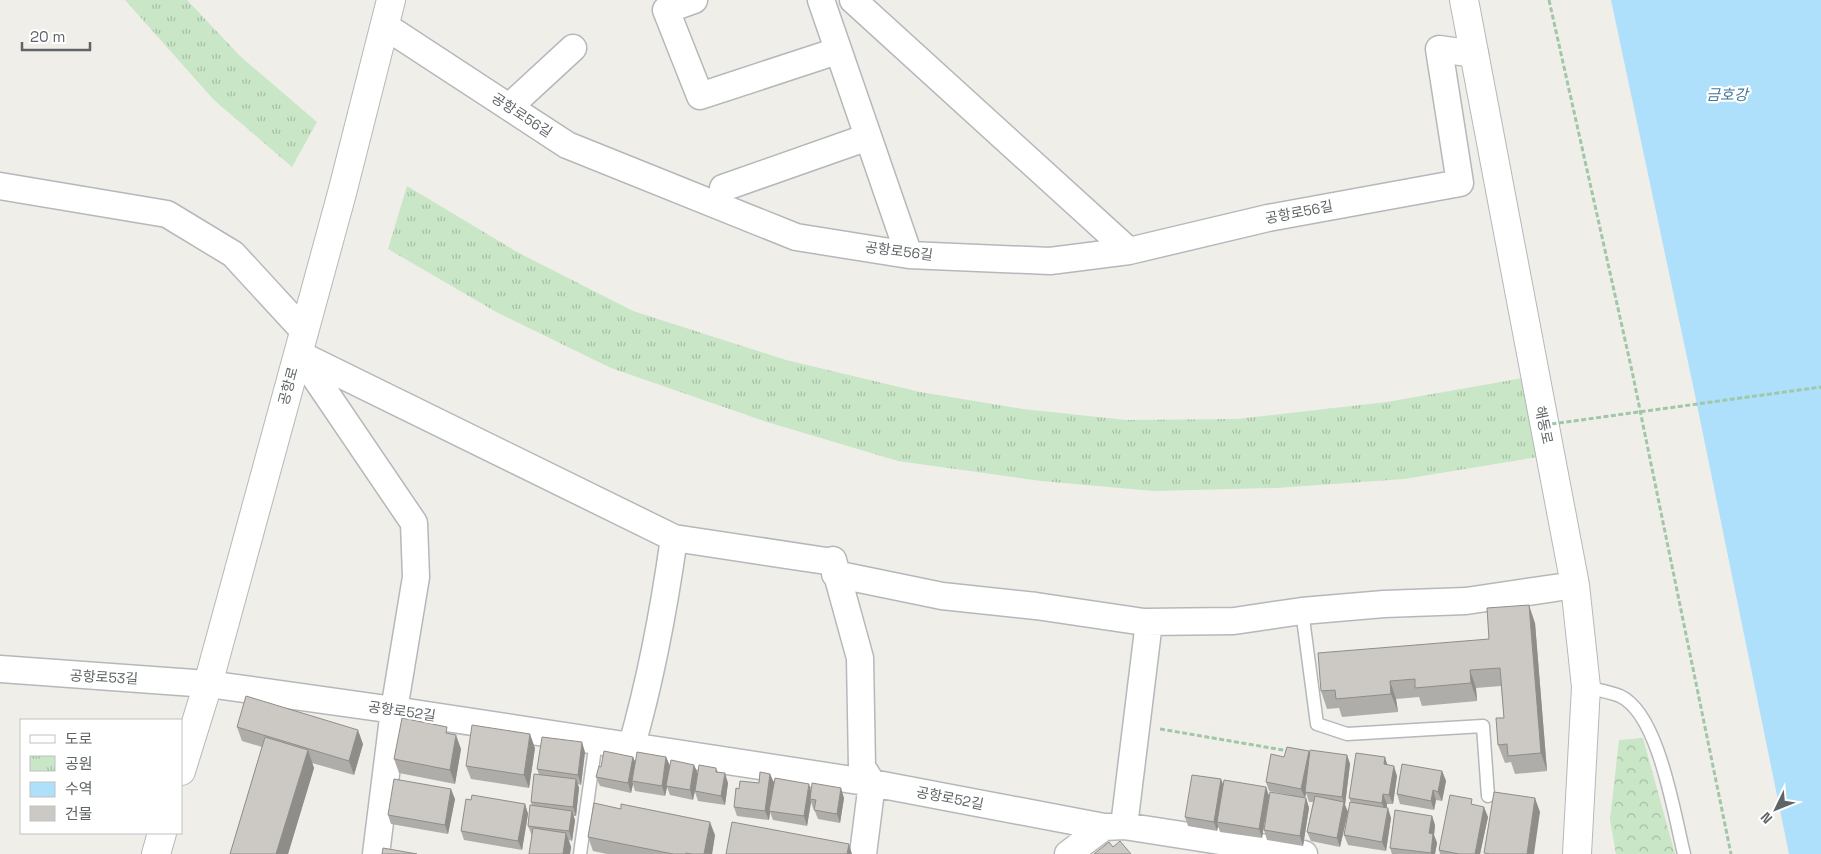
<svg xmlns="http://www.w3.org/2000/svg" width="1821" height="854" font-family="'Space Grotesk','Noto Sans KR',sans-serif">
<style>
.forest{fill:url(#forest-crowns)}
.park{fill:url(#park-tufts)}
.water{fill:#aee0fb}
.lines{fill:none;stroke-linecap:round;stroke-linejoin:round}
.service-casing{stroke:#b5b8bb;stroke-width:15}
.minor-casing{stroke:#b5b8bb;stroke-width:29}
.tertiary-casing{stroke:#b5b8bb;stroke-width:30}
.secondary-casing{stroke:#b4b8bb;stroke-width:30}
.path{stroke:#a0c7a8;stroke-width:3;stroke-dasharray:5 2.5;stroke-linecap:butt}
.service{stroke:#fff;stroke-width:12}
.minor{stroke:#fff;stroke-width:26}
.tertiary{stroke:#fff;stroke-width:28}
.secondary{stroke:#fff;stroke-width:28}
.path-bridge{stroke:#a0c7a8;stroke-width:3;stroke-dasharray:5 2.5;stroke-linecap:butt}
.wall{fill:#afada9}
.shaded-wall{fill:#8f8d89}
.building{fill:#ccc9c4;stroke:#8f8d89}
.labels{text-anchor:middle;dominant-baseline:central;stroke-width:4.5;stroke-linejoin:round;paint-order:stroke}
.street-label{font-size:14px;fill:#5f6467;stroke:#fff}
.water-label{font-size:15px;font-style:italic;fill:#43779b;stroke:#fff}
</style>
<defs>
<pattern id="forest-crowns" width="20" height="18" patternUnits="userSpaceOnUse" patternTransform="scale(1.25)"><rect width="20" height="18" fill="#c9e6c6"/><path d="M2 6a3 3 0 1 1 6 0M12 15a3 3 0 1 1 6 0" fill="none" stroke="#a6bea5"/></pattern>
<pattern id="park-tufts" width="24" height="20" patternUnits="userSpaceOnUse" patternTransform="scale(1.25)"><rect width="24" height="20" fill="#c9e6c6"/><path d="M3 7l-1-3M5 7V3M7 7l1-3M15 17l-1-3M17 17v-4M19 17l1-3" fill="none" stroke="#a6bea5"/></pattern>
</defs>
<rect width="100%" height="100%" fill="#f0eee8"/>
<!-- forest -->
<path class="forest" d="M1643,738L1675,854H1616L1610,820L1619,740Z"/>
<!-- park -->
<path class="park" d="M125,0H187L240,56L317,122L292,167L214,100Z
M407,186L517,252L633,311L786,360L920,392L1023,409L1126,420L1237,419L1387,402L1534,376L1550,455L1404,479L1276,488L1154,491L1041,481L898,461L767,422L611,368L498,313L388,249Z"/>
<!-- water -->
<path class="water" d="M1611,0H1821V854H1789L1695,395Z"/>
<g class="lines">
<defs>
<path id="service" d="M1302,611L1317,724L1347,734L1483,726L1488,796
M1586,687C1597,690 1610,692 1620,696C1659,714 1674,814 1684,854
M580,854L596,741"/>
<path id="minor" d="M694,0L666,10L700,96L837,51
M821,0L909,255
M853,0L1129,251
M385,26L567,145L796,237L909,255L1050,261L1129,251L1268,218L1460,183L1439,49L1475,54
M509,107L573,48
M0,186L167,214L233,254L303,330
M723,188L868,137
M299,354L674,538L833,562
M300,355L414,523L416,577L394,710L376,854
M833,560L860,658L862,767L872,783L863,854
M835,574L942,596L1036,606L1144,622L1234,621L1302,611L1384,604L1466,601L1575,585
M0,669L208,684L394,710L872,783L1104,827L1124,826L1304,854
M631,748C651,679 664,609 674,538
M1124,826L1149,622
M1068,854L1104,827"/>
<path id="tertiary" d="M1464,0L1575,585L1586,687L1577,854"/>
<path id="secondary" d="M181,771L208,684L342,193L391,0
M156,854L162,833"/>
</defs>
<!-- service casing -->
<use href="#service" class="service-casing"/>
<!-- minor casing -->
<use href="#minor" class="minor-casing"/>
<!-- tertiary casing -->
<use href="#tertiary" class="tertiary-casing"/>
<!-- secondary casing -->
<use href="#secondary" class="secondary-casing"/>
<!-- path -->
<path class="path" d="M1549,0L1632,371L1731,854
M1160,729L1289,751"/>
<!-- service -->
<use href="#service" class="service"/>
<!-- minor -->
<use href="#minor" class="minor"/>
<!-- tertiary -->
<use href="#tertiary" class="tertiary"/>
<!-- secondary -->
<use href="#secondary" class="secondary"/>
<!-- path-bridge -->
<path class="path-bridge" d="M1544,425L1821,387"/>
</g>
<!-- wall -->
<path class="wall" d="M1535,623L1547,771L1515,774L1511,762L1505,763L1498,745L1504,718L1501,686L1476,688L1477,701L1422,706L1419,697L1396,699L1398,712L1342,717L1339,708L1327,709L1321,691L1489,639Z
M237,727L363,744L354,775L312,763L314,768L288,854H230L262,747L242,741Z
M450,734L461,749L455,784L399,773L394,759Z
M535,748L529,788L471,779L466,766Z
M1309,751L1310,754L1347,755L1350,764L1345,805L1348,812L1340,847L1311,841L1307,832L1313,802H1309L1306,793L1305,798H1306L1309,808L1303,846L1267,840L1264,830L1267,806L1262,838L1220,832L1218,826L1217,831L1188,826L1185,817L1223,784L1266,787L1269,796L1290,795L1269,791L1266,782L1284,757Z
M585,752L581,785L578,784L579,788L576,816H573L575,820L572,841L569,840L571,847L570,854H529L532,836L528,826L532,806L531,802L539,775L537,769Z
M633,757L635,762L666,757L670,766L694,765L698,774L716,768L718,772L728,783L725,805L698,801L695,792L693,800L670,795L667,787L665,796L635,791L633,784L631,793L600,786L596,777L601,767Z
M1388,765L1397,776L1393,804H1387L1386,808L1391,818L1386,851L1348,845L1344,835L1351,802L1349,798Z
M1442,771L1446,781L1442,801L1436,800L1434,810L1400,804L1397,794Z
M770,774L774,783L844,798L840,823L818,819L814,809L813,808L811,802L807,826L773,820L770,812L769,820L737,816L734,807L739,789L759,783Z
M455,799L448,834L391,824L388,815Z
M471,800L525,804L528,814L522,850L464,840L461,831Z
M1474,805L1488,817L1480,854H1440L1439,850Z
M1432,816L1435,825L1434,835L1437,843L1435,854H1392L1390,848Z
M715,835L712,854H607L593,851L588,837Z"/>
<!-- shaded-wall -->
<path class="shaded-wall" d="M1529,605L1535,623L1547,771L1541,753Z
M1470,670L1476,688L1477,701L1471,683Z
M1390,681L1396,699L1398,712L1391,694Z
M358,730L363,744L354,775L349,761Z
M530,734L535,748L529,788L524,775Z
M456,735L461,749L455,784L450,770Z
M582,742L585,752L581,785L578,775Z
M308,750L314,768L288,854H276Z
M1309,751L1313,761L1305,798L1301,789Z
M1347,755L1350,764L1345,805L1348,812L1340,847L1337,838L1344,803L1342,797Z
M633,757L637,766L632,781L633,784L631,793L628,783Z
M666,757L670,766L666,786L667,787L665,796L662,786Z
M1385,757L1388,767L1384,764Z
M694,765L698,774L693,800L690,790Z
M1394,766L1397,776L1393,804L1389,795Z
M1442,771L1446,781L1442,801L1438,792Z
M725,773L728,783L725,805L721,796Z
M770,774L774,783L769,820L765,811Z
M576,779L579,788L576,816L573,807Z
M1221,779L1225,789L1217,822L1218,826L1217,831L1214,822Z
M809,784L812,794L810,799L811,802L807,826L804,816Z
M1266,787L1269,796L1262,838L1259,829Z
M841,788L844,798L840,823L837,814Z
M451,789L455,799L448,834L445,825Z
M1433,790L1436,800L1434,810L1431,801Z
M1383,794L1387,804L1386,813L1382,803Z
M1306,798L1309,808L1303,846L1300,836Z
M1535,798L1540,812L1534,854H1527Z
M525,804L528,814L522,850L518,841Z
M1484,807L1488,817L1480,854H1475Z
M1388,808L1391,818L1386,851L1382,842Z
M572,811L575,820L572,841L569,831Z
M1432,816L1435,825L1434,835L1437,843L1435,854H1431V853L1429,833Z
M710,822L715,835L712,854H704Z
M566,833L571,847L570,854H563Z
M849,844L852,854H847Z"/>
<!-- building -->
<path class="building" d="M1529,605L1541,753L1508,756L1507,744L1498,745L1496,718H1504L1500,668L1470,670L1471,683L1415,688V679L1390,681L1391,694L1336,699L1335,690L1321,691L1318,653L1489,639L1487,608Z
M246,696L358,730L349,761L237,727Z
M402,718L447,727L446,733L456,735L450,770L394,759Z
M472,725L530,734L524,775L466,766Z
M265,737L308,750L276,854H230Z
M542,737L582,742L578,775L537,769Z
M1287,747L1309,751L1301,789L1266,782L1271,754L1284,757Z
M1310,750L1347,755L1342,797L1305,792Z
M604,751L633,757L628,783L596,777L599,766L601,767Z
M637,752L666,757L662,786L632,781Z
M1356,753L1385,757L1384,764L1394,766L1389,795L1383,794L1382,803L1349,798Z
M671,760L694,765L690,790L666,786Z
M1402,764L1442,771L1438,792L1433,790L1431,801L1397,794Z
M699,765L716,768V772L725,773L721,796L695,791Z
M760,772L770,774L765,811L734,807L736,788L739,789L740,781L759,783Z
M534,774L576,779L573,807L531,802Z
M1192,775L1221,779L1214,822L1185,817Z
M775,778L809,784L804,816L769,811Z
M394,779L451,789L445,825L388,815Z
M1224,780L1266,787L1259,829L1217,822Z
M812,783L841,788L837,814L814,810L816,800L810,799Z
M1270,792L1306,798L1300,836L1264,830Z
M1494,792L1535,798L1527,854H1490L1484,853Z
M472,795L525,804L518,841L461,831L466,799L471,800Z
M1450,795L1472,799L1471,804L1484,807L1475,854H1459L1439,850Z
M1315,796L1344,802L1337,838L1307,832Z
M1350,802L1388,808L1382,842L1344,835Z
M594,803L621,809V804L710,822L704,854H692L686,853V854H673L588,837Z
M530,805L572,811L569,831L528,826Z
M1395,810L1432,816L1429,833L1433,834L1431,853L1390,848Z
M732,822L849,844L847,854H726Z
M533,828L566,833L563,854H529Z
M1120,841L1131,854H1094L1109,842L1113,847Z
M383,848L417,854H382Z"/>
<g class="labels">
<!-- street labels -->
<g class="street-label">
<text transform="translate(522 115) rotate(33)">공항로56길</text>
<text transform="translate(1299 212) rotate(-11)">공항로56길</text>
<text transform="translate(899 251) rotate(7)">공항로56길</text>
<text transform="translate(288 386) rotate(-75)">공항로</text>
<text transform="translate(1544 425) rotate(78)">해동로</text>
<text transform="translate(104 677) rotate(3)">공항로53길</text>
<text transform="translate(402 711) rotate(8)">공항로52길</text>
<text transform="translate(950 798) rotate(11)">공항로52길</text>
</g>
<!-- water labels -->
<g class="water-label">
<text x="1727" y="94">금호강</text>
</g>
</g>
<!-- legend -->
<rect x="20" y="719" width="162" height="115" fill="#ffffff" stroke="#bfc1c2"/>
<rect x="30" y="735" width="25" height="8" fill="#ffffff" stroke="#bfc1c2"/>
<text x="65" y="744" font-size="15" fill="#5f6467">도로</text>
<rect x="30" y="756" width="25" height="15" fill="url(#park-tufts)" stroke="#bfc1c2"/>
<text x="65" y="769" font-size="15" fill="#5f6467">공원</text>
<rect x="30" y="782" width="25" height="15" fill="#aee0fb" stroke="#bfc1c2"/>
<text x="65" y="794" font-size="15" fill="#5f6467">수역</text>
<rect x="30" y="806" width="25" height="15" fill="#ccc9c4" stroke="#bfc1c2"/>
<text x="65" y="819" font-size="15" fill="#5f6467">건물</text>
<!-- north arrow -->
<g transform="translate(1776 809) rotate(227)" stroke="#ffffff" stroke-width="4" paint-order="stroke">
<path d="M0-4L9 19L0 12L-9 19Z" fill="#5f6467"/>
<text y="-8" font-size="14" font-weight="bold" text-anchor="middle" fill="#5f6467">N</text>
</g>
<!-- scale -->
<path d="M22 42v8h68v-8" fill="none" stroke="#5f6467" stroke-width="2.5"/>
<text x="30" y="42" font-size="15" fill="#5f6467" stroke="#ffffff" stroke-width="4" paint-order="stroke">20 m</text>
</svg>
